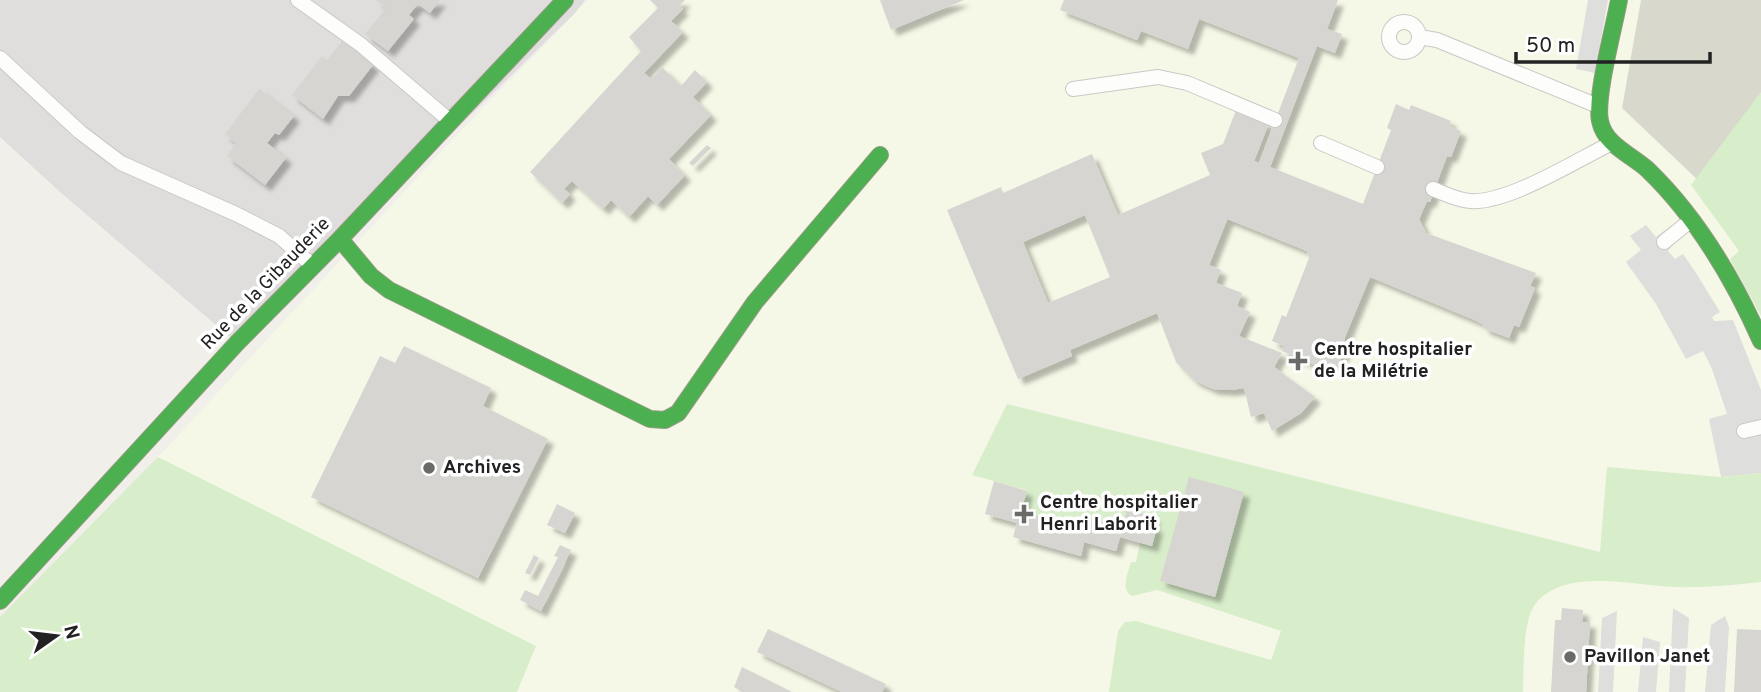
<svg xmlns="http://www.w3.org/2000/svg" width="1761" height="692" font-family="Overpass,sans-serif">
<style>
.residential{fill:#dfdedc}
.education{fill:#f6f8e7}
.religious{fill:#dededc}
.construction{fill:#d8d9cc}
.grass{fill:#d8edca}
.building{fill:#d7d5d1;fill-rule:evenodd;filter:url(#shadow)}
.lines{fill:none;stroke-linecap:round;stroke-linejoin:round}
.lane-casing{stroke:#c9c8c6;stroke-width:16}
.fast-casing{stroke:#959a82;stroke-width:18}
.lane{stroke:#fdfdfc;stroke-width:14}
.fast{stroke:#4caf50;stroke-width:16}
.poi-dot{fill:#6a6a68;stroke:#fff;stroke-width:2.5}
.labels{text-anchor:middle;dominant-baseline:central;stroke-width:7;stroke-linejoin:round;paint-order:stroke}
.street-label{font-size:19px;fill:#222;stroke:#fff}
.poi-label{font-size:19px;font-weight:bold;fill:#222;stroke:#fff;text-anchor:start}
</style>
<defs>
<filter id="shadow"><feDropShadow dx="6" dy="6" stdDeviation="2" flood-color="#0004"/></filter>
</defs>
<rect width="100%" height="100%" fill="#f0efea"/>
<!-- residential -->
<path class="residential" d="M0,0H585L574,14L237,343L59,191L0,137Z"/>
<!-- education -->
<path class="education" d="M588,0H1761V692H0L158,457L455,137Z"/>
<!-- religious -->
<path class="religious" d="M1588,0H1608L1595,73L1576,69Z
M1646,225L1656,237L1672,225L1680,236L1668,251L1675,259L1683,254L1696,273L1720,312L1712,317L1714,321L1733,320L1761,390V473L1721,477L1709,419L1727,414L1712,369L1703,351L1686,359L1656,304L1626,262L1641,250L1630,236Z
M1673,608L1689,618L1685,692H1669Z
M1617,611L1613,692H1598L1602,618Z
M1725,616L1729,627L1725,692H1705L1711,625Z
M1643,637L1660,642L1656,692H1638Z"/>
<!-- construction -->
<path class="construction" d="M1641,0H1761V174L1700,182L1622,108Z"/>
<!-- grass -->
<path class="grass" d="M1761,92V316L1730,259L1739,251L1691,185Z
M1007,404L1600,552L1607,467L1721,477L1761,473V582C1733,585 1704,588 1675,587C1634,586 1567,567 1536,603C1522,620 1524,669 1523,692H1109L1118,631L1125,622L1136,621L1271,660L1281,631L1157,590L1132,596C1120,590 1128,573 1131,562H1136L1140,543L1152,546L1157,528L1152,526L1154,517L1128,509L1123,525L1092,516L1087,530L1021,511L1026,490L972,475Z
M158,457L536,646L517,692H0V617Z"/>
<!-- building -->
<path class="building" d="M376,0H440L430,13L418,4L409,15L414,19L388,51L365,34L386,8Z
M650,0H685L679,6L683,9L671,21L683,32L644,73L651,79L662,67L681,86L695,70L707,82L693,97L711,115L669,159L685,175L657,205L648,196L629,217L611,200L603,209L572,181L564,189L570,194L562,203L530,172L641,51L629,37L658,8Z
M880,0H964L891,30Z
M1064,0H1338L1327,29L1342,34L1335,53L1317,46L1270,167L1363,204L1391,130L1387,128L1396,104L1409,110L1411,105L1451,121L1449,126L1461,131L1451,157L1447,156L1431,199L1430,202L1427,201L1419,219L1426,233L1536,273L1530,286L1535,288L1519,327L1514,325L1509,338L1483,328L1484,325L1477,321L1370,277L1345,337L1344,341L1348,342L1337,368L1324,362L1322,368L1282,351L1284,346L1272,341L1282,315L1286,317L1309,258L1307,251L1230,220H1227L1209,265L1221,270L1216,283L1242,293L1237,306L1250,312L1239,336L1282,353L1274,367L1315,397L1301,413L1272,431L1264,413L1251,417L1244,388L1231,390L1213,389L1194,380L1176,362L1157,313L1070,350L1072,356L1018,379L947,210L1001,187L1003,193L1092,154L1118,215L1210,175L1201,153L1223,144L1236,110L1269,123L1254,161L1259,163L1299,58L1199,19L1188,49L1141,31L1137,40L1060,10ZM1085,215L1110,277L1048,303L1023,242Z
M342,41L373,65L349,96H338L323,119L292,95L322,56L327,60Z
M259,89L294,116L279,135L275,133L267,143L286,158L265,185L227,156L236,143L225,134Z
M707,145L711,148L693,166L689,163Z
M404,346L491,388L483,406L548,439L478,578L311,497L380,356L395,363Z
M1189,477L1244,492L1215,597L1160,581Z
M994,481L1027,491L1021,511L1087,530L1091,516L1123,525L1127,509L1154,517L1152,526L1157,527L1152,546L1120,537L1116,551L1084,542L1081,556L1013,537L1017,523L985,514Z
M557,504L575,513L565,533L547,525Z
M560,545L571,550L541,611L520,600L525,590L538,596L558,557L554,556Z
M534,555L539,558L530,575L525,573Z
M1562,608L1583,610L1582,622H1590L1586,692H1551L1555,620H1561Z
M768,629L886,684L882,692H842L757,652Z
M1737,629L1761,630V692H1734Z
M742,667L792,692H742L734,687Z"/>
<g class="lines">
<defs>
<path id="lane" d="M298,0L360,44L450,121
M1389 37a15 15 0 1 1 30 0a15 15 0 1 1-30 0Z
M1419,37L1437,40L1598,106
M0,58L80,132L121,163L236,214L279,236L313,266
M1073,89L1158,77L1187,83L1275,120
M1321,143L1377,167
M1433,189C1445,194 1457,200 1470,201C1507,204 1575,161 1610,144
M1664,242L1690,221
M1744,431L1761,427"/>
<path id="fast" d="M1619,0C1614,28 1595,97 1600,121C1605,145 1630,154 1647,169C1697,217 1733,278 1761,341
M340,239L371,276L389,290L650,419L665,420L678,413L755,302L880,155
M0,601L237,343L340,239L565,0"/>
</defs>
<!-- lane casing -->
<use href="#lane" class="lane-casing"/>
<!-- fast casing -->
<use href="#fast" class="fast-casing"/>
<!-- lane -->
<use href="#lane" class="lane"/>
<!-- fast -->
<use href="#fast" class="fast"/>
</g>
<!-- markers -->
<g class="poi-dot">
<path d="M1294.5 350.5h7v7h7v7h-7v7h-7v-7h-7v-7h7z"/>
<circle cx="429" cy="468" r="7"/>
<path d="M1020.5 503.5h7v7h7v7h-7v7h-7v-7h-7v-7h7z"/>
<circle cx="1570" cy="657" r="7"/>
</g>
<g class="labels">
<!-- street labels -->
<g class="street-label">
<text transform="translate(266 284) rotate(-46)">Rue de la Gibauderie</text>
</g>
<!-- poi labels -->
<g class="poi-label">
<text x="1314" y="350">Centre hospitalier<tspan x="1314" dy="22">de la Milétrie</tspan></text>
<text x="443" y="468">Archives</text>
<text x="1040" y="503">Centre hospitalier<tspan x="1040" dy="22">Henri Laborit</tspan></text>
<text x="1584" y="657">Pavillon Janet</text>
</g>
</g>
<!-- north arrow -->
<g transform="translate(56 636) rotate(76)" stroke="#ffffff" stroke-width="5" paint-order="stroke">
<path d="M0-5L12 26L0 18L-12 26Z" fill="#222222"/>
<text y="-10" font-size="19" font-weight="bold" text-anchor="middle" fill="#222222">N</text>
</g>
<!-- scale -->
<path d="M1516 52v10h194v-10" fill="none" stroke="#222222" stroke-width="3.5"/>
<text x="1526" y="52" font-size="21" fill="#222222" stroke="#ffffff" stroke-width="5" paint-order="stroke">50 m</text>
</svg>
